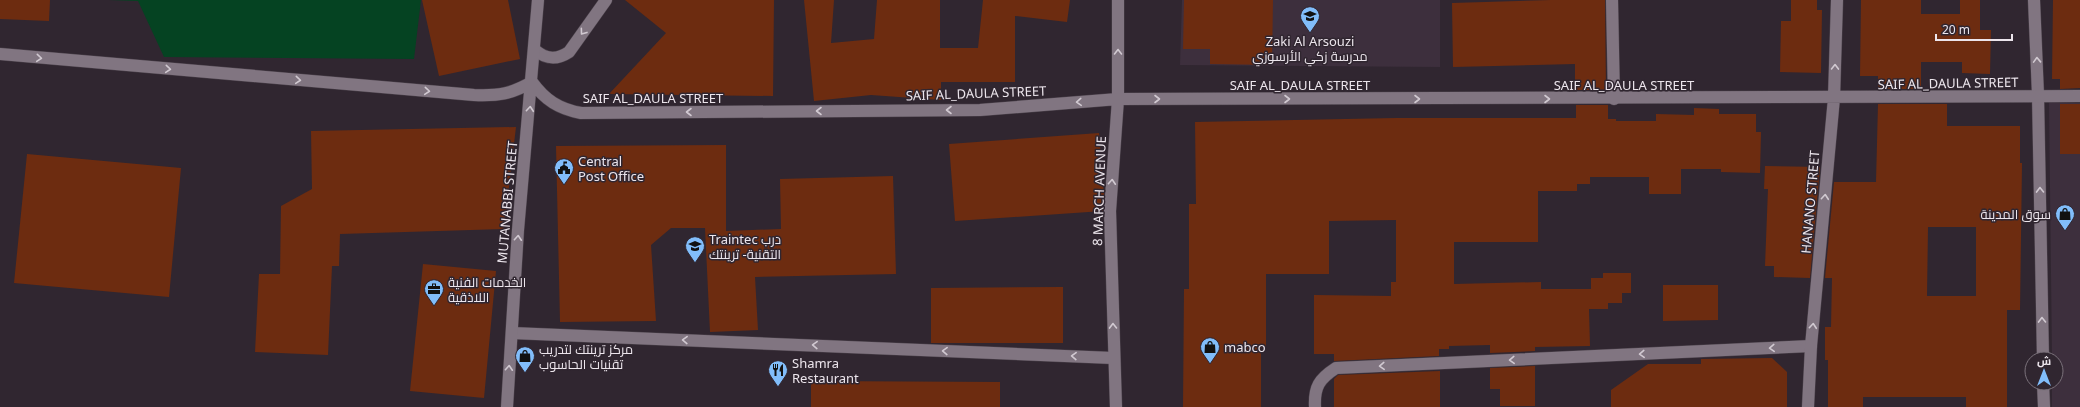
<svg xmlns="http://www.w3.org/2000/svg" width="2080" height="407" font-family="'Noto Sans',Cairo,sans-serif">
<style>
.built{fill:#3d2f3d}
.green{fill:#054322}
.building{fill:#6d2c10;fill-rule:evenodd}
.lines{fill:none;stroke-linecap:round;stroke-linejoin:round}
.street-casing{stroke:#4b424b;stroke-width:13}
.secondary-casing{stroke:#4b424b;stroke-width:13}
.street{stroke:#817581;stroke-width:12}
.secondary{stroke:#817581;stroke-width:12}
.oneway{stroke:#d1c9d1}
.labels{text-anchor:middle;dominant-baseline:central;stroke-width:3;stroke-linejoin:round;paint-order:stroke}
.poi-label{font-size:13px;fill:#ece5ec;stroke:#302630;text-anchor:start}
.street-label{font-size:13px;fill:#ece5ec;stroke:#302630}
</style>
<rect width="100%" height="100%" fill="#302630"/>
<!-- built -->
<path class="built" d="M1182,0H1440V67L1180,65Z
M2049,102L2080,103V407H2052V383H2056V359H2052Z"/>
<!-- green -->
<path class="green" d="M109,0H421L414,59L164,57L138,1Z"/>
<!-- building -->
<path class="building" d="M0,0H50L49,21L0,19Z
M422,0H508L520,59L439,76Z
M625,0H774L773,96L609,94L666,33Z
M804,0H834L831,43L874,39L877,0H940V48H978L983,0H1070L1067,22L1015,16V82H941V100L871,95L814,101Z
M1184,0H1273L1272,65L1210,64V49H1183Z
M1551,0H1605L1606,90H1575V64L1453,67L1452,3Z
M1791,0H1817V10H1822L1821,73L1780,72L1781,21H1791Z
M1861,0H1921V14H1960V0H1980V30H1991L1990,74L1962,73V62H1921V89H1878V76H1860Z
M2053,0H2080V88L2060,89V79H2052Z
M1878,104H1947V126H2020V163H2022L2020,310H2007V407H1966V397H1863V407H1828V360H1825V327H1831L1832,278H1825L1834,182H1876ZM1928,227H1976V296H1927Z
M2060,104H2080V154H2060Z
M1576,105H1608V119H1616V121H1656V114L1694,115V108L1719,109V114H1756V132H1761L1760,173L1721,172V169H1681V194H1649V177H1590V184H1577V191H1538V242H1454V284L1541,282V289H1591V278H1603V273H1631V293H1622V303H1608V309H1589L1590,346L1535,347V351L1490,353V345L1449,346V349H1439V356L1334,361V354H1314V295L1391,296V282H1396V220L1329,221V274H1266V348H1261V407H1183L1184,289H1189V204H1196L1195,122L1396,118H1576Z
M516,127L504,229L340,234L339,266H332L328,355L255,352L259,274H280L281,206L312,189L311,131Z
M1099,133L1104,195L1103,211L955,221L949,144Z
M726,145V231L781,229L780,179L893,176L896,274L755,277L758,330L710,332L705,228H671L651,245L656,321L560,322L556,146Z
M27,154L181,168L169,297L14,283Z
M1765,166L1820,167L1810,278L1774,277V266H1765L1768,189H1764Z
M423,264L496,271L484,398L410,391Z
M1663,285H1718V320L1663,321Z
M1063,287V343H931V288Z
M1772,358L1787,372V407H1611V390L1648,364H1701V359Z
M1535,366V406H1500V389H1490V368Z
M1440,371V407H1334V379L1338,375Z
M811,381L1000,382V407H811Z"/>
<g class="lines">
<defs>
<path id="street" d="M1612,0L1614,99
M2034,0L2038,95L2043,359
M535,50C547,60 557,60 569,52L606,0
M512,333L1113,358
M2043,383L2044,407
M1315,407C1314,387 1319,379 1336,368L1811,346"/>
<path id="secondary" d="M0,54L474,95C499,96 511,94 532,82C545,100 559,109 581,113L980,110L1118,99L2080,96
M507,407L518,230L538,0
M1116,407L1110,211L1118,99V0
M1808,407L1811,346L1834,98L1837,0"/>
</defs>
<!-- street casing -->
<use href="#street" class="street-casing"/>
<!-- secondary casing -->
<use href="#secondary" class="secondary-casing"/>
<!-- street -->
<use href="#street" class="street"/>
<!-- secondary -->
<use href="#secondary" class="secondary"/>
</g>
<!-- one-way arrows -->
<defs><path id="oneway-chevron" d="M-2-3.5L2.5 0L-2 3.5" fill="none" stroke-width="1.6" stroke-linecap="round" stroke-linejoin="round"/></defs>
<g class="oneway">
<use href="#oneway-chevron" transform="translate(583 32) rotate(126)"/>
<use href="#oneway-chevron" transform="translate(1118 52) rotate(-90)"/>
<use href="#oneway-chevron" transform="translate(39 58) rotate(5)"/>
<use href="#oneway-chevron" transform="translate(2037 60) rotate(-92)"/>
<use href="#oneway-chevron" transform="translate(1835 67) rotate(-89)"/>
<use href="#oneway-chevron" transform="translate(168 69) rotate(5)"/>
<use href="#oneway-chevron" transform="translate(298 80) rotate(5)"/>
<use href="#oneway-chevron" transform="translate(427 91) rotate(5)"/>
<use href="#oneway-chevron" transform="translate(1157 99)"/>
<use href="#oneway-chevron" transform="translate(1287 99)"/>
<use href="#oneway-chevron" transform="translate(1417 99)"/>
<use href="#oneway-chevron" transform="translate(1547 99)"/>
<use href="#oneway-chevron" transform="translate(1079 102) rotate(176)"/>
<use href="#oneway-chevron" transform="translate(530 109) rotate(-85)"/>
<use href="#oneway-chevron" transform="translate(949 110) rotate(180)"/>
<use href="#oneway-chevron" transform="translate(819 111) rotate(180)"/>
<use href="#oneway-chevron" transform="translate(689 112) rotate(180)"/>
<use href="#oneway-chevron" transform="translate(1112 182) rotate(-86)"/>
<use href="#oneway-chevron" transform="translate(2040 190) rotate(-91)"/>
<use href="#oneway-chevron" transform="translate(1825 197) rotate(-85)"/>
<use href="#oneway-chevron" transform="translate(518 238) rotate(-86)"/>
<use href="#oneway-chevron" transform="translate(2042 320) rotate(-91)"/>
<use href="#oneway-chevron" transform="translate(1113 326) rotate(-91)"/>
<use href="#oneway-chevron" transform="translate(1813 326) rotate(-85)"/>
<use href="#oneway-chevron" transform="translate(685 340) rotate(-178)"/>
<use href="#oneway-chevron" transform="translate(815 345) rotate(-178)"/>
<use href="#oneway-chevron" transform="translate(1772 348) rotate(177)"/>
<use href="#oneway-chevron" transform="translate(945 351) rotate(-178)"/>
<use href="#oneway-chevron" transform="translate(1642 354) rotate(177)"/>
<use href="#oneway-chevron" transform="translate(1074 356) rotate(-178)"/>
<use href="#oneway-chevron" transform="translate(1512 360) rotate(177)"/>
<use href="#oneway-chevron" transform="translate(1382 366) rotate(177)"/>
<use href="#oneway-chevron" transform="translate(509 368) rotate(-86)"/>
</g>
<!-- icons -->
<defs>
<symbol id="school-pin" viewBox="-11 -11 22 30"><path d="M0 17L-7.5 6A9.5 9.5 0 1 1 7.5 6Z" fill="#81bdfa" stroke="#302630"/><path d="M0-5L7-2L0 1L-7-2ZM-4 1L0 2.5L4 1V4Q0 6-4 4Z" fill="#111"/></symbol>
<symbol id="civic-pin" viewBox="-11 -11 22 30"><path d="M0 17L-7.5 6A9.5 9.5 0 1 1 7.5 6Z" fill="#81bdfa" stroke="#302630"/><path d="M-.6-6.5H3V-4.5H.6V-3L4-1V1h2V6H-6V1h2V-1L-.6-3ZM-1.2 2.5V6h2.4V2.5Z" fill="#111"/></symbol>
<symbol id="shop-pin" viewBox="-11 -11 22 30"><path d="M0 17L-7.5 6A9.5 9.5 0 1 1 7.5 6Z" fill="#81bdfa" stroke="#302630"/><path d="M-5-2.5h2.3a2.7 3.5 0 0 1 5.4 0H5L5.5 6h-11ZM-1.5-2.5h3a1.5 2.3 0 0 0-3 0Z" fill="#111"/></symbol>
<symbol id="office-pin" viewBox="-11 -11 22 30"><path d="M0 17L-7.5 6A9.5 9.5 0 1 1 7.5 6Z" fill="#81bdfa" stroke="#302630"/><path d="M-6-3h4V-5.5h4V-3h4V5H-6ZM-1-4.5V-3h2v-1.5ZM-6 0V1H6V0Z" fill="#111"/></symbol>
<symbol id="restaurant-pin" viewBox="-11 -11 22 30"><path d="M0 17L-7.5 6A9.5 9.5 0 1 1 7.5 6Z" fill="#81bdfa" stroke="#302630"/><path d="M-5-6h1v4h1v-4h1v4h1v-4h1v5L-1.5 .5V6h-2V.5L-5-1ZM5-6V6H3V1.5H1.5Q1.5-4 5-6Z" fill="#111"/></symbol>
</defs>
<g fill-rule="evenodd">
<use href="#school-pin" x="1299" y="5" width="22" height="30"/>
<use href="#civic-pin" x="553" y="157" width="22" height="30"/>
<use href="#shop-pin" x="2054" y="203" width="22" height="30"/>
<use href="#school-pin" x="684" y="235" width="22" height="30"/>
<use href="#office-pin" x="423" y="278" width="22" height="30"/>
<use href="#shop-pin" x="1199" y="336" width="22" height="30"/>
<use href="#shop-pin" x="514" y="345" width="22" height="30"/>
<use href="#restaurant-pin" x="767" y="359" width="22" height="30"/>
</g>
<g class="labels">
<!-- poi labels -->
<g class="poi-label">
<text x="1310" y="41" text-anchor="middle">Zaki Al Arsouzi<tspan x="1310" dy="15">مدرسة زكي الأرسوزي</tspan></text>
<text x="578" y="161">Central<tspan x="578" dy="15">Post Office</tspan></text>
<text x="2051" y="214" text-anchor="end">سوق المدينة</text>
<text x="709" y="239">Traintec درب<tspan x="709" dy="15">التقنية- ترينتك</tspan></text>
<text x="448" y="282">الخدمات الفنية<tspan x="448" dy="15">اللاذقية</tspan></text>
<text x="1224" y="347">mabco</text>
<text x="539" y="349">مركز ترينتك لتدريب<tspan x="539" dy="15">تقنيات الحاسوب</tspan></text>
<text x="792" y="363">Shamra<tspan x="792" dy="15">Restaurant</tspan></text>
</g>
<!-- street labels -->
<g class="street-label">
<text transform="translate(1948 83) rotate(-1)">SAIF AL_DAULA STREET</text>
<text x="1300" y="85">SAIF AL_DAULA STREET</text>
<text x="1624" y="85">SAIF AL_DAULA STREET</text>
<text transform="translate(976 93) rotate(-2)">SAIF AL_DAULA STREET</text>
<text x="653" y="98">SAIF AL_DAULA STREET</text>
<text transform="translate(1099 191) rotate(-88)">8 MARCH AVENUE</text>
<text transform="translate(507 202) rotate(-85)">MUTANABBI STREET</text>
<text transform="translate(1810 202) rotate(-85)">HANANO STREET</text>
</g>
</g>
<!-- north arrow -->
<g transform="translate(2044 371)"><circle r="19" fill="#302630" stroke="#7b727b"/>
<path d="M0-3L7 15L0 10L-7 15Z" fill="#81bdfa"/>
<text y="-6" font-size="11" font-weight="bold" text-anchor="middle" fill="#ece5ec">ش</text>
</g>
<!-- scale -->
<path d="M1936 34v6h76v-6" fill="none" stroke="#ece5ec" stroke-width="2"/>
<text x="1942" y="34" font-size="12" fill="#ece5ec" stroke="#302630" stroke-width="3" paint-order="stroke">20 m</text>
</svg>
